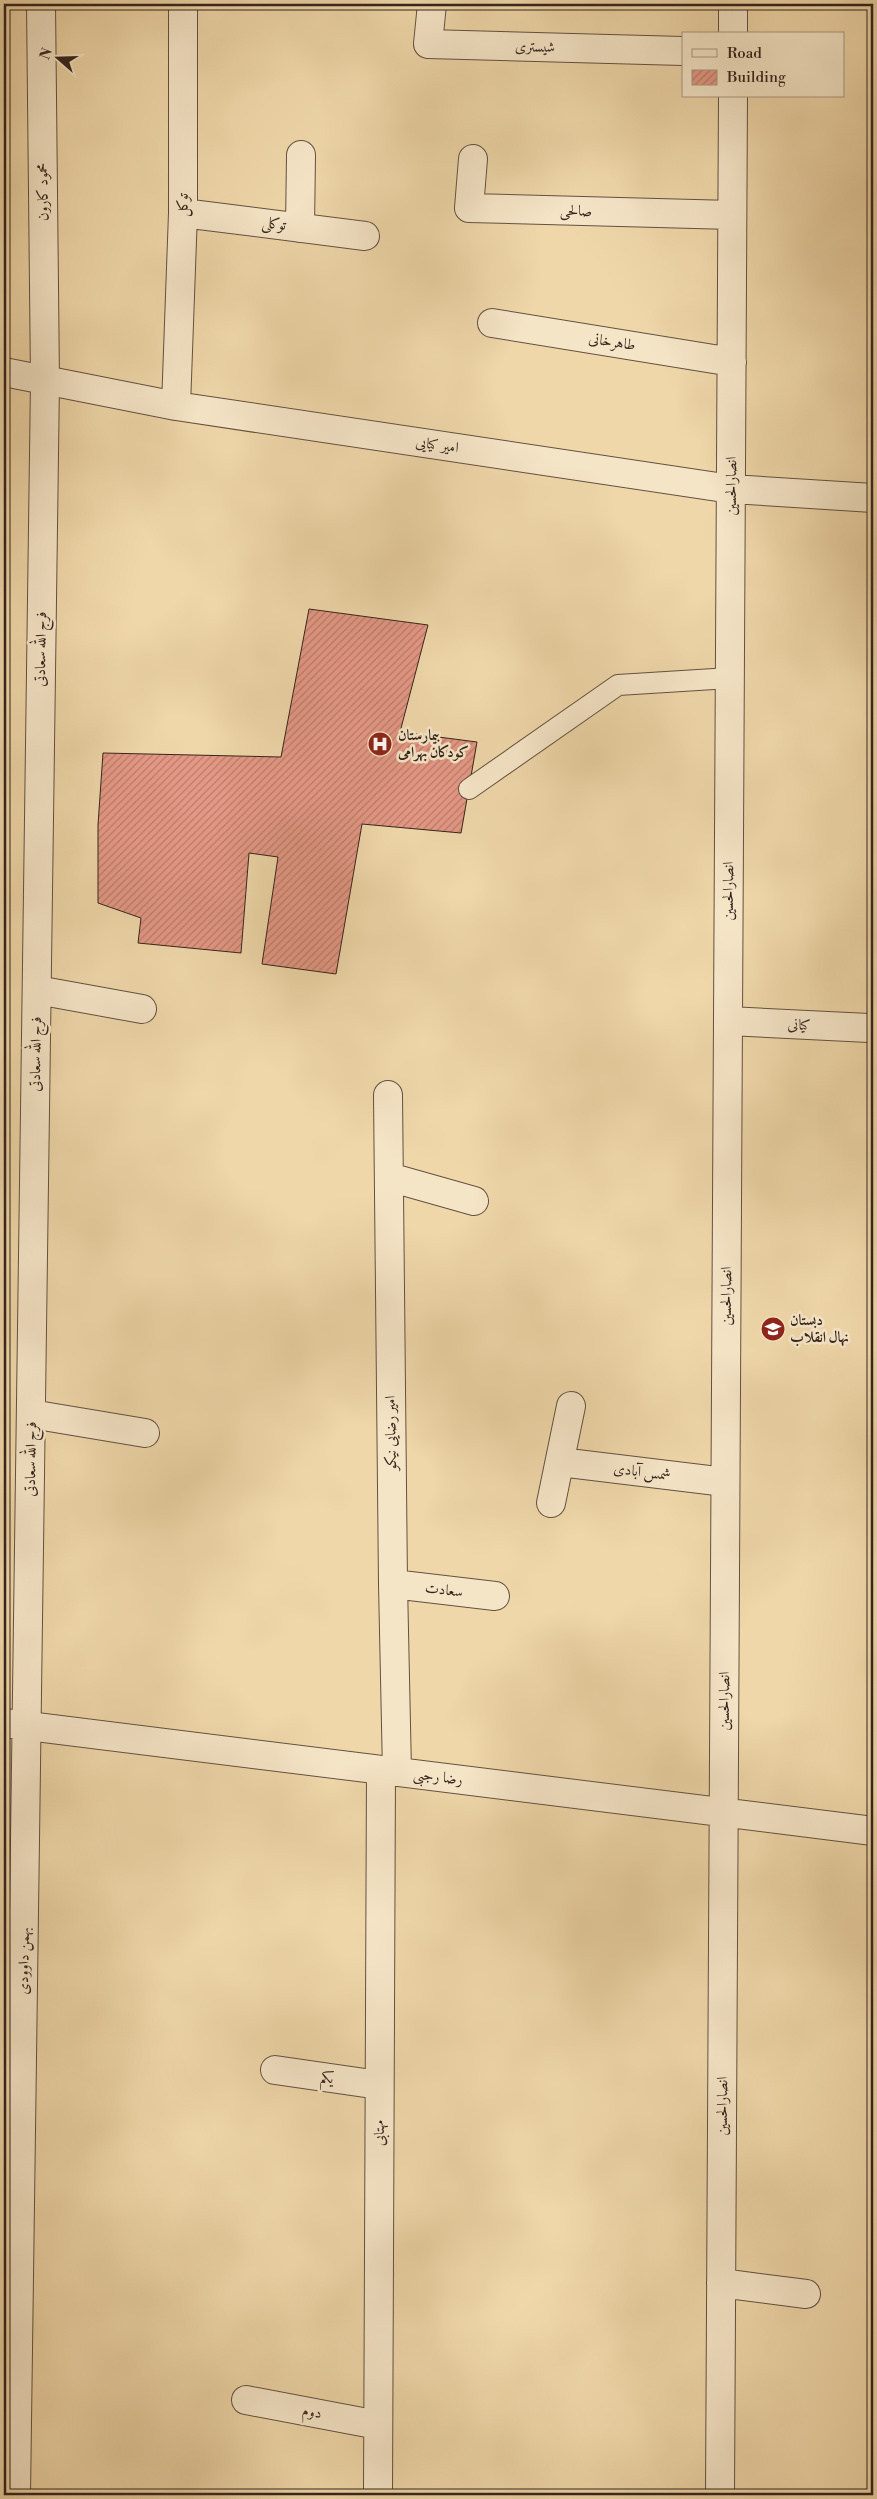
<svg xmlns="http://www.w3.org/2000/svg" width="877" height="2499" font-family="'Libre Bodoni',Amiri,serif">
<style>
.building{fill:url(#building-hatch);stroke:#34241d}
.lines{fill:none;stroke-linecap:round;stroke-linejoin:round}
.lane-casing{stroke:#635140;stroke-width:22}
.street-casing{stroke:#635140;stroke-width:30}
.lane{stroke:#f5e5c7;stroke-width:20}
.street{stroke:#f5e5c7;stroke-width:28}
.labels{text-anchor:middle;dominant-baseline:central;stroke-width:5;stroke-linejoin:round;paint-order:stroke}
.street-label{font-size:15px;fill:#34241d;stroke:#f5e5c7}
.poi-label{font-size:15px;font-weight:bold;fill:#34241d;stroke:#f5e5c7;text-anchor:start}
</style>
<defs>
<pattern id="building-hatch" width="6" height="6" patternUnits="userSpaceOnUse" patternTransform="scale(1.25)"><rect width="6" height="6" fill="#e59885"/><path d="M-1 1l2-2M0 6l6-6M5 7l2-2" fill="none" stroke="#ba7c6c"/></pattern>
</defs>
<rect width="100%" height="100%" fill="#efd7a9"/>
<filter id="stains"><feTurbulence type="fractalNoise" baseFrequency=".004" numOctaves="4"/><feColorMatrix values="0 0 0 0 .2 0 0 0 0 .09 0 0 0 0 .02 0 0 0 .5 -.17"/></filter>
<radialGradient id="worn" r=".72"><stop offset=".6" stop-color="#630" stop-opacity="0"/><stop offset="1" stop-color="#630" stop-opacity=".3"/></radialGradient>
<!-- building -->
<path class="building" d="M309,609L428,625L400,732L477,742L461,833L362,824L336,974L262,964L278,857L249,853L241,953L138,943L141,918L98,903V825L103,753L281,757Z"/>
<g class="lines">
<defs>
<path id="lane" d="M469,789L618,685L730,678"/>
<path id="street" d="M432,4L428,44L683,51
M733,34V4
M473,159L469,208L732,215
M183,213L365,236
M300,228L301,155
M492,323L732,362
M4,372L176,406L731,489L873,498
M176,406L183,213V4
M37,990L142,1009
M728,1021L869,1028
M388,1095L393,1584L397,1772
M389,1177L474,1201
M31,1414L145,1433
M560,1462L725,1482
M551,1503L571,1406
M393,1584L495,1596
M4,1723L873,1831
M275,2070L379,2085
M721,2283L806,2294
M246,2400L378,2425
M16,2495L45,381L41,4
M378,2495L381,1770
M720,2495L733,96"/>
</defs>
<!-- lane casing -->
<use href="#lane" class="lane-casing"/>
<!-- street casing -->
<use href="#street" class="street-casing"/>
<!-- lane -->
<use href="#lane" class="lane"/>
<!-- street -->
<use href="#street" class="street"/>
</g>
<!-- icons -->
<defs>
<symbol id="hospital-disc" viewBox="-11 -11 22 22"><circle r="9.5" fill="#8f2418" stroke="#f5e5c7"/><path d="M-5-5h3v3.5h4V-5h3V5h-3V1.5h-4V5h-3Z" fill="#fff"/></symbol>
<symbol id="school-disc" viewBox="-11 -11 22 22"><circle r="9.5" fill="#8f2418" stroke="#f5e5c7"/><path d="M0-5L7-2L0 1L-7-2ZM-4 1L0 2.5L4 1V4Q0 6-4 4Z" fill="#fff"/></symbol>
</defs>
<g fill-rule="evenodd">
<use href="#hospital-disc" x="366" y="730" width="28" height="28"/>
<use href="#school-disc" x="759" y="1315" width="28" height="28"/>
</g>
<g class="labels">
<!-- street labels -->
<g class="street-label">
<text transform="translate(535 47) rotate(1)">شیستری</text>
<text transform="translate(43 192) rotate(-91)">محمود کارون</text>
<text transform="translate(183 205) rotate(-89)">توکل</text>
<text transform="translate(576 211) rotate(2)">صالحی</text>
<text transform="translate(274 224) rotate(7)">توکلی</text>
<text transform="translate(612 342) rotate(9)">طاهرخانی</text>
<text transform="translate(437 445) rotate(8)">امیر کیایی</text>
<text transform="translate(731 486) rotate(-90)">انصارالحسین</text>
<text transform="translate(41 649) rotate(-89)">فرج الله سعادتی</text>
<text transform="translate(728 891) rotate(-90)">انصارالحسین</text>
<text transform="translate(799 1025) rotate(3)">کیانی</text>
<text transform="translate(36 1054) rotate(-89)">فرج الله سعادتی</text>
<text transform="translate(726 1296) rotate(-90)">انصارالحسین</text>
<text transform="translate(391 1433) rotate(-91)">امیر رضایی نیکو</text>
<text transform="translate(31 1459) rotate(-89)">فرج الله سعادتی</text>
<text transform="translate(642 1472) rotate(7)">شمس آبادی</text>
<text transform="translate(444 1590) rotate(7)">سعادت</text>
<text transform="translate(724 1701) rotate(-90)">انصارالحسین</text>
<text transform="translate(438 1777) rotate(7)">رضا رجبی</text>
<text transform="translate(24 1961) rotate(-89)">بهمن داوودی</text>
<text transform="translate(327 2078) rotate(8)">یکم</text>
<text transform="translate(722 2106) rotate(-90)">انصارالحسین</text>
<text transform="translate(379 2133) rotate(-90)">مهتابی</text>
<text transform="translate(312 2412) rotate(10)">دوم</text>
</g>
<!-- poi labels -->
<g class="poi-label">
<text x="398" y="735">بیمارستان<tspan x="398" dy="17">کودکان بهرامی</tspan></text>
<text x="790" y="1320">دبستان<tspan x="790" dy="17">نهال انقلاب</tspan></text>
</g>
</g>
<!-- margin -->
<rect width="877" height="2499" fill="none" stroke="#efd7a9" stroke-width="20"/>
<rect x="5" y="5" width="867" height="2489" fill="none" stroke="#34241d" stroke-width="2.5"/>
<rect x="10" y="10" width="857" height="2479" fill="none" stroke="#34241d"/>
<!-- legend -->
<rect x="682" y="32" width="162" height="65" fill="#f5e5c7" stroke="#a89883"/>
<rect x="692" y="49" width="25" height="8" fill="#f5e5c7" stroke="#a89883"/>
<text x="727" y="58" font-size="15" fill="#34241d">Road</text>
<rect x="692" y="70" width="25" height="15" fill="url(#building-hatch)" stroke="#a89883"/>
<text x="727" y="82" font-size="15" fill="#34241d">Building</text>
<!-- north arrow -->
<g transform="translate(58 58) rotate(290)" stroke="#f5e5c7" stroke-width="4" paint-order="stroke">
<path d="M0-4L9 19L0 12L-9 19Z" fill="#34241d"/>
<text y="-8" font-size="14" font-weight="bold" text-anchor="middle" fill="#34241d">N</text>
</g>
<rect width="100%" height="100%" filter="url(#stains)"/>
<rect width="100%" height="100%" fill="url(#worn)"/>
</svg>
